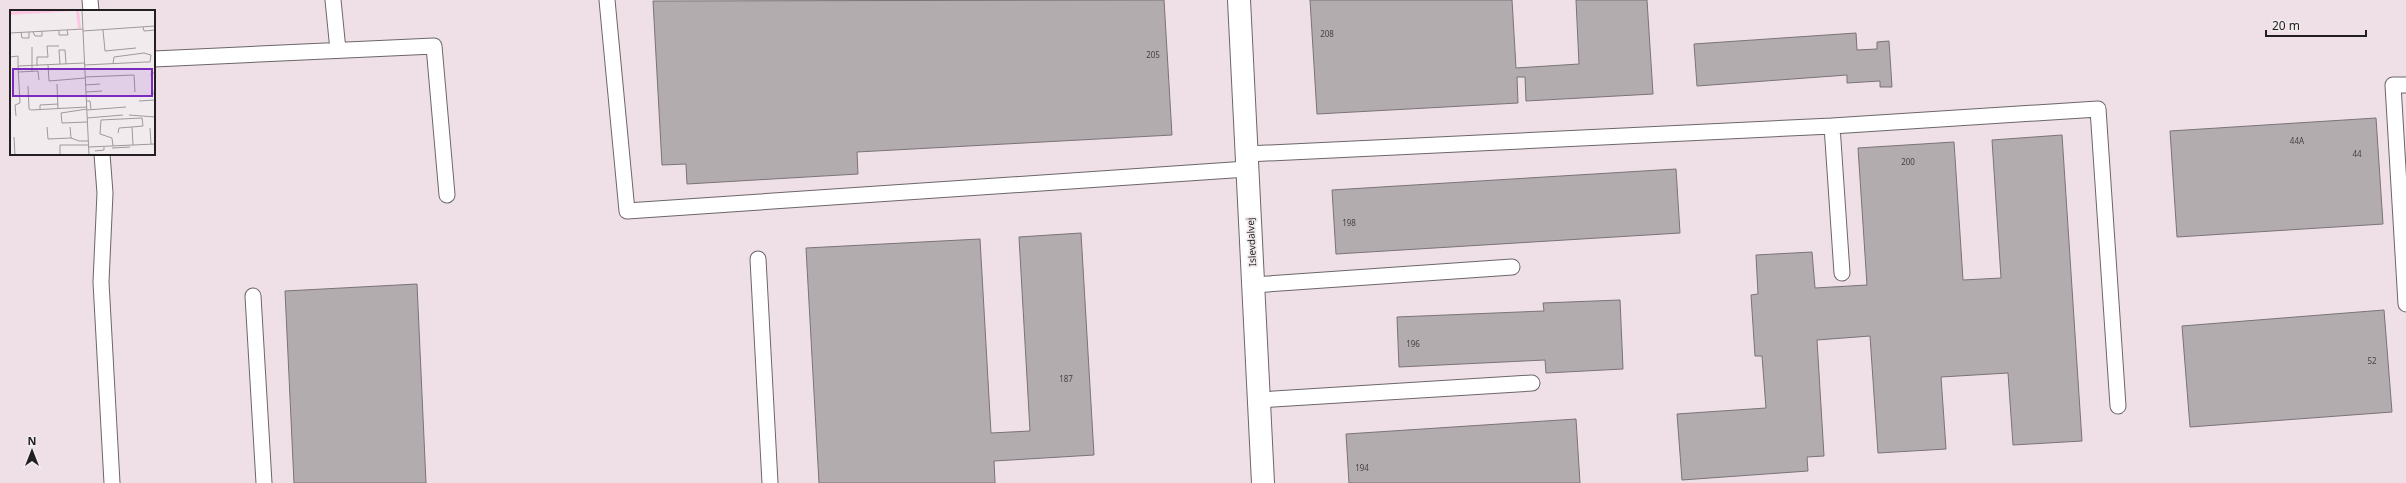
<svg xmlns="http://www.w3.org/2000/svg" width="2406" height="483" font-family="'Noto Sans',sans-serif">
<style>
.built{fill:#efdfe7;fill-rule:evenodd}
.building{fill:#b3acaf;stroke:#7a7377}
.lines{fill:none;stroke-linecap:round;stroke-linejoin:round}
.lane-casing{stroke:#6c6669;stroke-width:17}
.secondary-casing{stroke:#6c6669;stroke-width:24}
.lane{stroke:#fff;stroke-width:15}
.secondary{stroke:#fff;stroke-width:22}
.labels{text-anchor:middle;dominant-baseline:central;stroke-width:3.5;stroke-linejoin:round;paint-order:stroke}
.number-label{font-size:8px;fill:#464244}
.street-label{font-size:10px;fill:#211f20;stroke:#f2ebee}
.inset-road{fill:none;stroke:#9e999c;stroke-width:1}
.view{fill:#7b2cbf;fill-opacity:0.15;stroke:#7b2cbf;stroke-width:2}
.inset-edge{fill:none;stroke:#211f20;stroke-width:2}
</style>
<rect width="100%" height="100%" fill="#f2ebee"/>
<!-- built -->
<path class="built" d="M0,0H2406V483H0ZM11,11H154V154H11Z"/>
<!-- building -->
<path class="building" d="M1164,0L1172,135L857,152L858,174L687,184L686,164L662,165L653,1Z
M1310,0H1512L1516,68L1579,64L1576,0H1647L1653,94L1526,101L1525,77H1517L1518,103L1317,114Z
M1856,33L1857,50L1877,49V42L1889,41L1892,87H1880V81L1847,83V75L1697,86L1694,44Z
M2376,118L2383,224L2177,237L2170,131Z
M2062,135L2082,441L2013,445L2008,373L1941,377L1946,449L1878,453L1870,336L1817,340L1824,456L1807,457L1808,471L1682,480L1677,414L1766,408L1762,356H1755L1751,295L1758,294L1756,255L1812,252L1815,288L1867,285L1858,148L1954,142L1963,280L2001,278L1992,140Z
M1676,169L1680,233L1336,254L1332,190Z
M1081,233L1094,455L994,461L995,483H819L806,248L980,239L991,433L1030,431L1019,237Z
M417,284L426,483H294L285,291Z
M1620,300L1623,369L1546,373L1545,360L1399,367L1397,317L1544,311L1543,303Z
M2384,310L2392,412L2190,427L2182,326Z
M1576,419L1580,483H1349L1346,434Z"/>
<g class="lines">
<defs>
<path id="lane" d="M90,0L91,11
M333,0L338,50
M607,0L627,211L1247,169
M154,59L434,46L447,195
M2406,85H2393L2406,304
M1832,126L1842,273
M102,154L105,193L101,282L112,483
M1247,154L1832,126L2098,109L2118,406
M758,259L770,483
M1253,285L1512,267
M253,296L264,483
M1259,400L1532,383"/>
<path id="secondary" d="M1239,0L1263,483"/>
</defs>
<!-- lane casing -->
<use href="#lane" class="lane-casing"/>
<!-- secondary casing -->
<use href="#secondary" class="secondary-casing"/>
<!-- lane -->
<use href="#lane" class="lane"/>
<!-- secondary -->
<use href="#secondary" class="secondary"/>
</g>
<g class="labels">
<!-- number labels -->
<g class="number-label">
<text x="1327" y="33">208</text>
<text x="1153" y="54">205</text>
<text x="2297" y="140">44A</text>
<text x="2357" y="153">44</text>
<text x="1908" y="161">200</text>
<text x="1349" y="222">198</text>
<text x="1413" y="343">196</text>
<text x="2372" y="360">52</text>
<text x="1066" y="378">187</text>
<text x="1362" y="467">194</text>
</g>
<!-- street labels -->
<g class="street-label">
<text transform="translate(1251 242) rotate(-93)">Islevdalvej</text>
</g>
</g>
<!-- overview -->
<g transform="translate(10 10)">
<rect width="145" height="145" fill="#f2ebee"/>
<path d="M7,0H69L71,18L68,19L66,1L0,5V2Z" fill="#fdc8e3"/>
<path class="inset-road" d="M72,0L79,145M133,17L134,21L145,20M93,20L95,41L126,38M49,21V25H58L57,20M73,21L145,16M11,22L12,28H19V22M23,22L25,26H32V21M0,23L73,19M0,47L8,46V56L74,53M50,54L49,40H55L56,54M38,55L39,71L75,68M74,55L136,52H140L141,45L134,43L104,47L103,54M27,56V47H38L37,36H49M22,61V37M8,62L28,61L29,70M145,63H141L143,84H145M75,67L124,65L125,82M47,74L48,99M75,75L90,74M18,76L19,99L21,100L77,97M76,82L92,81M76,91H80L81,99M129,91L145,90M77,99L51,103L52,113L77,112M30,100V95L48,94M77,100L116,97M119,105L145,107V98M6,106L5,95L10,93L8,56M77,108L113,105M37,117L38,129L61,128M60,117L61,128L69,131H78M140,118L141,134M108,123L109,118L122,117M4,127L5,145M103,136L102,128L90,124L91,110L132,108L133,116L122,117L123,135M79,137L145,134M102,138L120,137M85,141L94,140V137M50,145V135H79"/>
<path class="view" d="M3,59H142V86H3Z"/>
<rect width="145" height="145" class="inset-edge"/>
</g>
<!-- north arrow -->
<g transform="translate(32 451)" stroke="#f2ebee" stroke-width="3" paint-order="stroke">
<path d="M0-3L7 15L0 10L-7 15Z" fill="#211f20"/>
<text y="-6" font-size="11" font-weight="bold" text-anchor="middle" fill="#211f20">N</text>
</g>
<!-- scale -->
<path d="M2266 30v6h100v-6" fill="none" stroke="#211f20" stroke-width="2"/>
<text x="2272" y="30" font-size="12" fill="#211f20" stroke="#f2ebee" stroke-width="3" paint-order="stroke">20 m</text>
</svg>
